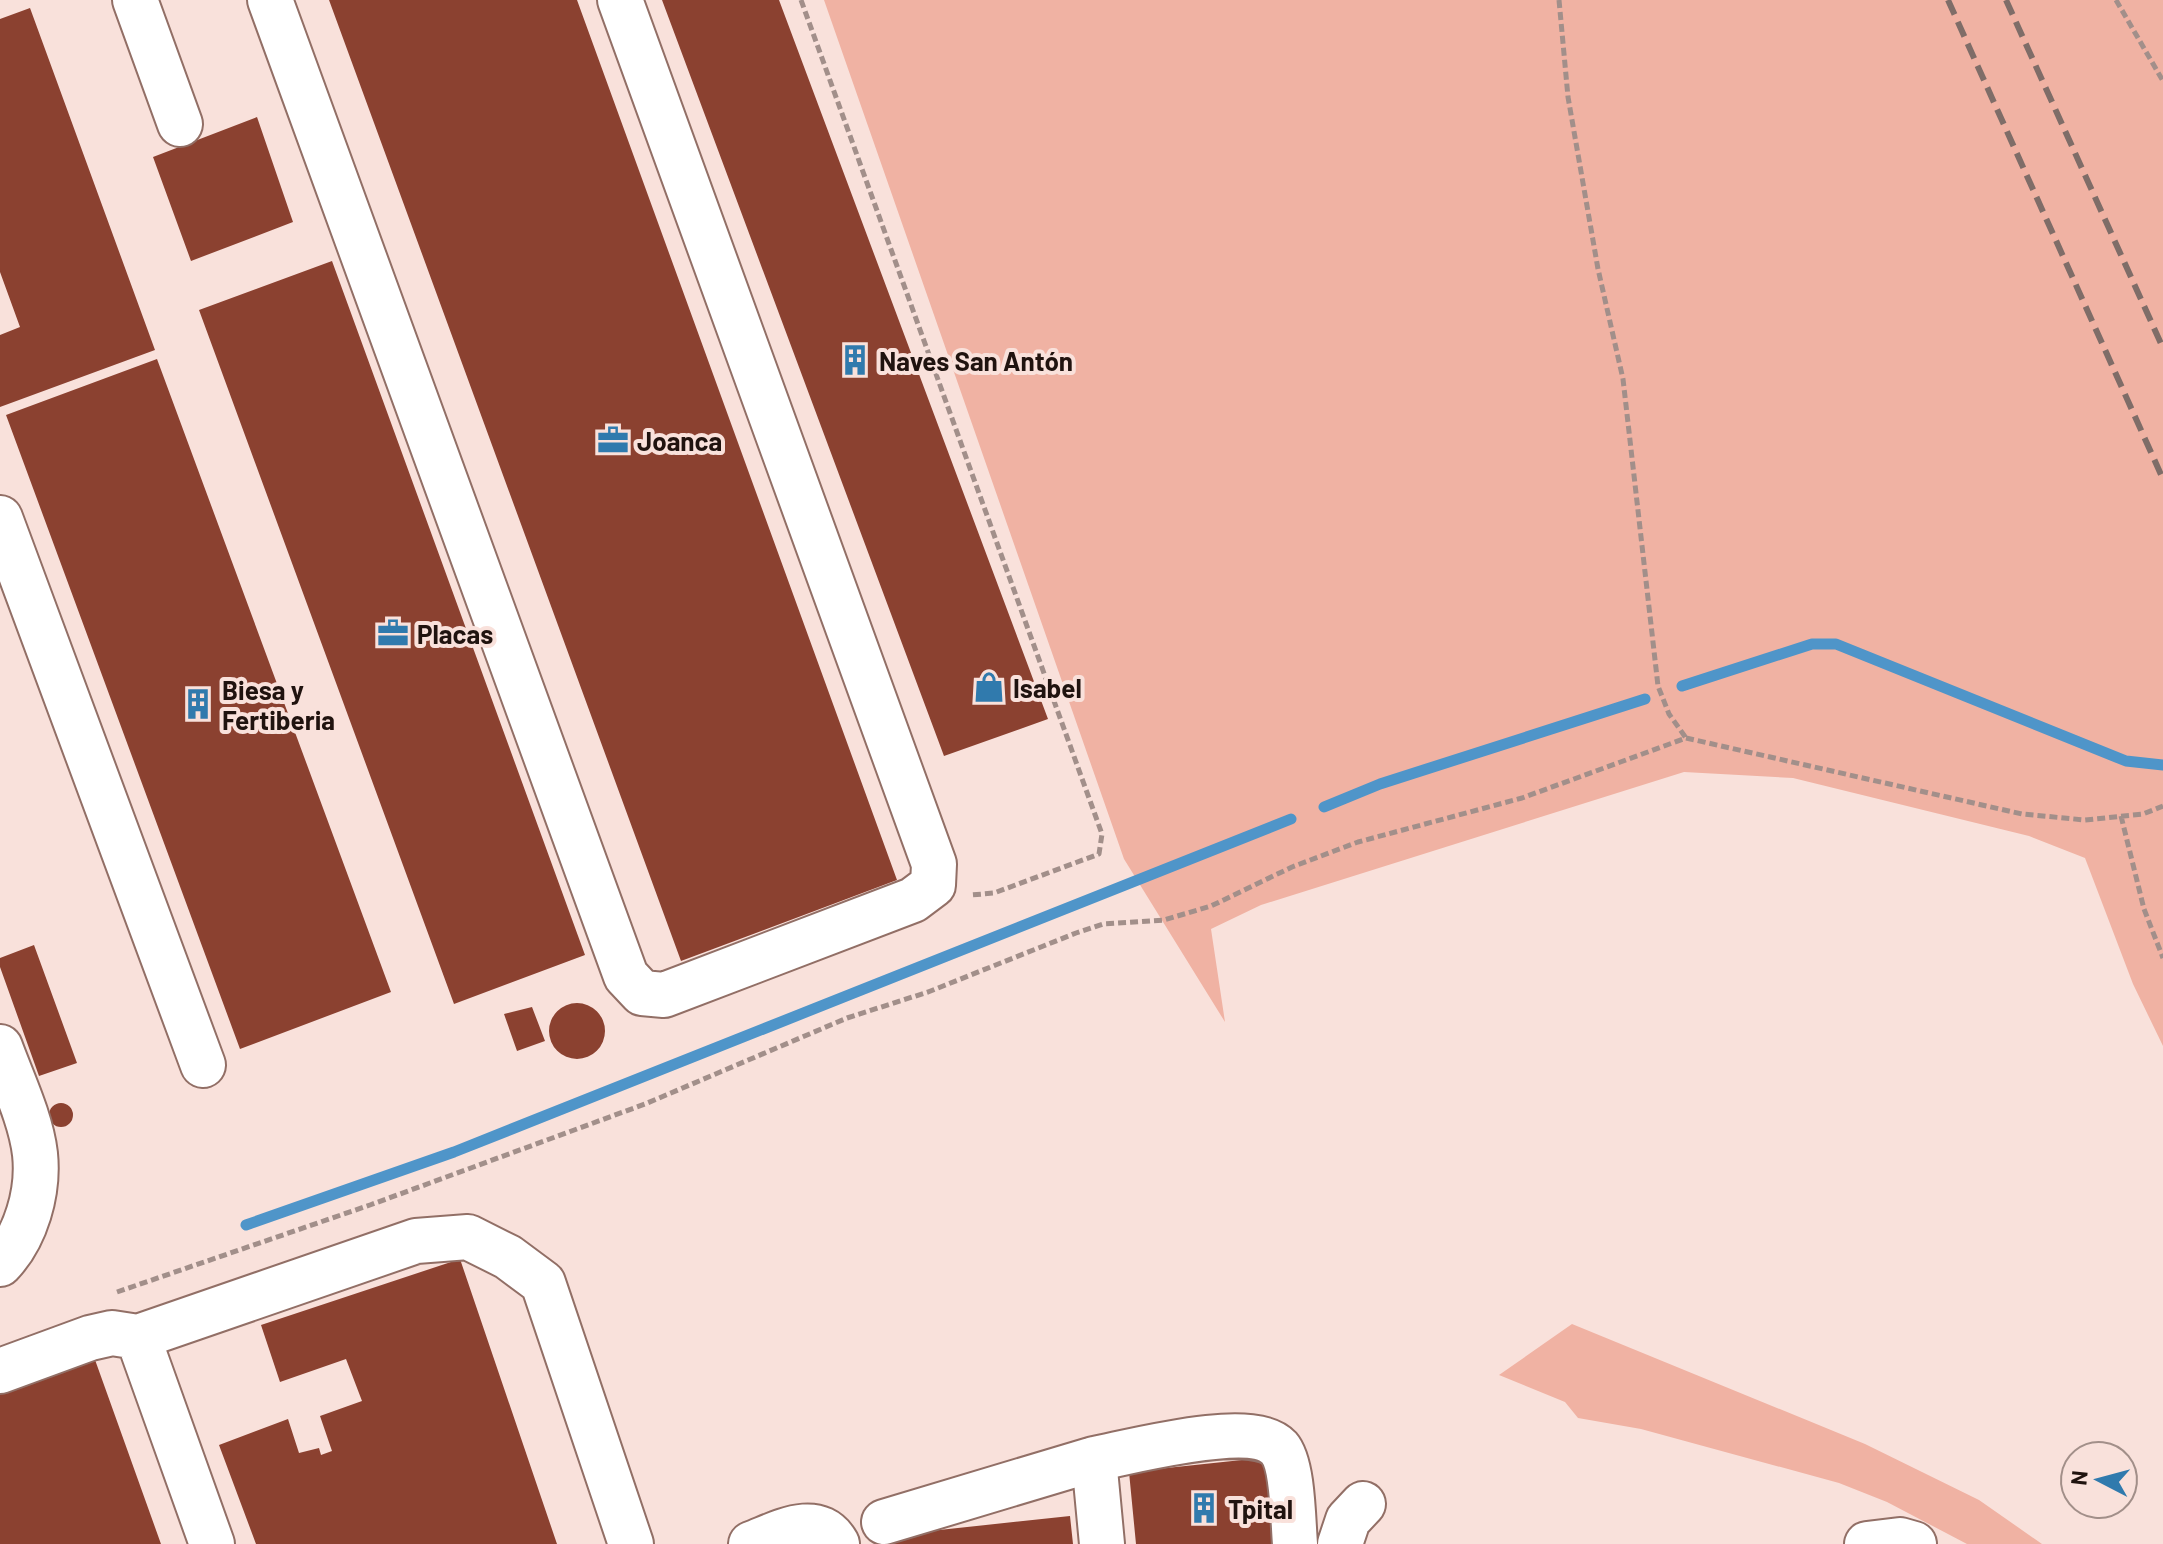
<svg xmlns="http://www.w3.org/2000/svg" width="2163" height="1544" font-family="Barlow,sans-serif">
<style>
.green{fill:#f0b2a3}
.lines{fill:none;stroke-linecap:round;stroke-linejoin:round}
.stream{stroke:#4f95c9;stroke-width:11}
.building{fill:#8b4130}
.minor-casing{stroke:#926f66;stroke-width:48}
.path{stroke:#a28f8a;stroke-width:5;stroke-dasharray:8 4;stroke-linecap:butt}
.minor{stroke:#fff;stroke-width:44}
.rail{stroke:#7f6d68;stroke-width:6;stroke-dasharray:16 8;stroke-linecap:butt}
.labels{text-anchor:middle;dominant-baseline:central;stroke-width:8;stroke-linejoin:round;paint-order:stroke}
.poi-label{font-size:26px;font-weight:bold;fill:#20130f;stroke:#f9e1db;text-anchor:start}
</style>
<rect width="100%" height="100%" fill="#f9e1db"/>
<!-- green -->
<path class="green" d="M824,0H2163V1046L2133,984L2085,858L2029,836L1793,778L1684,772L1261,905L1211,929L1225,1022L1124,859Z
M1572,1324L1865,1444L1979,1500L2042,1544H1967L1887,1502L1839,1483L1641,1429L1578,1418L1565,1402L1499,1375Z"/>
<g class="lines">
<!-- stream -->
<path class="stream" d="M1682,686L1812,644H1836L2126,761L2163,765
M1324,807L1380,784L1645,699
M246,1225L454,1152L1291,819"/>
</g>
<!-- building -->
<path class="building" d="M329,0H577L897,880L681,961Z
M662,0H779L1048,719L944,756Z
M30,8L155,350L0,407V335L20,327L0,272V19Z
M257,117L293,222L191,261L153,157Z
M332,261L585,955L454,1004L199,310Z
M157,359L391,992L240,1049L6,415Z
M34,945L77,1063L39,1076L0,967V958Z
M549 1031a28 28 0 1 1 56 0a28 28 0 1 1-56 0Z
M532,1007L545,1041L517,1051L504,1014Z
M49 1115a12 12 0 1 1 24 0a12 12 0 1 1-24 0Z
M460,1259L557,1544H256L219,1445L288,1419L299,1453L319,1448L321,1455L332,1451L320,1416L362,1401L346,1359L280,1382L261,1325Z
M94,1357L161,1544H0V1391Z
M1270,1457L1279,1544H1136L1129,1472Z
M1070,1516L1073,1544H886L883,1536Z"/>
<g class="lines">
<defs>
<path id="minor" d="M135,0L180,124
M270,0L626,976L642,993L664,995L913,900L933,885L934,864L620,0
M0,518L203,1065
M0,1047C12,1080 31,1119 35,1154C39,1192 26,1237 0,1264
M0,1371L90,1338L112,1333L138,1337
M884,1522L1094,1459
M212,1544L138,1337L416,1241L468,1237L508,1257L543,1283L631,1544
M751,1544C778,1534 818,1510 837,1544
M1102,1544L1094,1459C1131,1452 1252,1419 1279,1448C1293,1464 1293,1521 1295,1544
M1340,1544L1348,1520L1363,1504
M1867,1544L1900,1540L1914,1544"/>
</defs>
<!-- minor casing -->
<use href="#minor" class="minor-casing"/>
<!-- path -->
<path class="path" d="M801,0L1102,834L1099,854L994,893L971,895
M1559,0L1568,97L1598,269L1623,379L1658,686L1669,714L1686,738
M2116,0L2163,81
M2121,816L2144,909L2163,958
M117,1292L370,1205L645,1104L847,1018L928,992L1076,933L1103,924L1164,920L1211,906L1292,867L1358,842L1522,798L1686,738L2022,814L2085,820L2143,814L2163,806"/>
<!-- minor -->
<use href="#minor" class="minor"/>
<!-- rail -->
<path class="rail" d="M1948,0L2163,479
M2006,0L2163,348"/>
</g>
<!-- icons -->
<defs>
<symbol id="building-bare" viewBox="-9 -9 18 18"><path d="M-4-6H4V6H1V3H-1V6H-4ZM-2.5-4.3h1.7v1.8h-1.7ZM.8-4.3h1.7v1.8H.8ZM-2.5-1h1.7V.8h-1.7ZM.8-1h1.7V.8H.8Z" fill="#307aad" stroke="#f9e1db" stroke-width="2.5" paint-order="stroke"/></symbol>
<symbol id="office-bare" viewBox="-9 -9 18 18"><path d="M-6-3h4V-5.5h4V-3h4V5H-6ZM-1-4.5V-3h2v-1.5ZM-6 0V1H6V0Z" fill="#307aad" stroke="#f9e1db" stroke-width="2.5" paint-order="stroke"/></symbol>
<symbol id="shop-bare" viewBox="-9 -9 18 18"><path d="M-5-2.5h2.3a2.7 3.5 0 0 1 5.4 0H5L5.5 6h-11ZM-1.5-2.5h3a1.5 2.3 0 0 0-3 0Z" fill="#307aad" stroke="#f9e1db" stroke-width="2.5" paint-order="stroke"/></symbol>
</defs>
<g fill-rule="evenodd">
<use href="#building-bare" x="833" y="338" width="44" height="44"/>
<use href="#office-bare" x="591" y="418" width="44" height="44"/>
<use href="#office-bare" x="371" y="611" width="44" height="44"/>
<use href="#shop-bare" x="967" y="665" width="44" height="44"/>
<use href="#building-bare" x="176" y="682" width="44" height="44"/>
<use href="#building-bare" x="1182" y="1486" width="44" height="44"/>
</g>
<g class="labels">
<!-- poi labels -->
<g class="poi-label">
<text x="879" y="360">Naves San Antón</text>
<text x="637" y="440">Joanca</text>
<text x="417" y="633">Placas</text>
<text x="1013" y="687">Isabel</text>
<text x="222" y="689">Biesa y<tspan x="222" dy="30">Fertiberia</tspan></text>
<text x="1228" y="1508">Tpital</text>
</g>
</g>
<!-- north arrow -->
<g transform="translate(2099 1480) rotate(276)"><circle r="38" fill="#f9e1db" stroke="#a28f89" stroke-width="2"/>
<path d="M0-6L14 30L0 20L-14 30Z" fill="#307aad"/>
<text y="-12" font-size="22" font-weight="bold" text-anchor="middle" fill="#20130f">N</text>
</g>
</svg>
